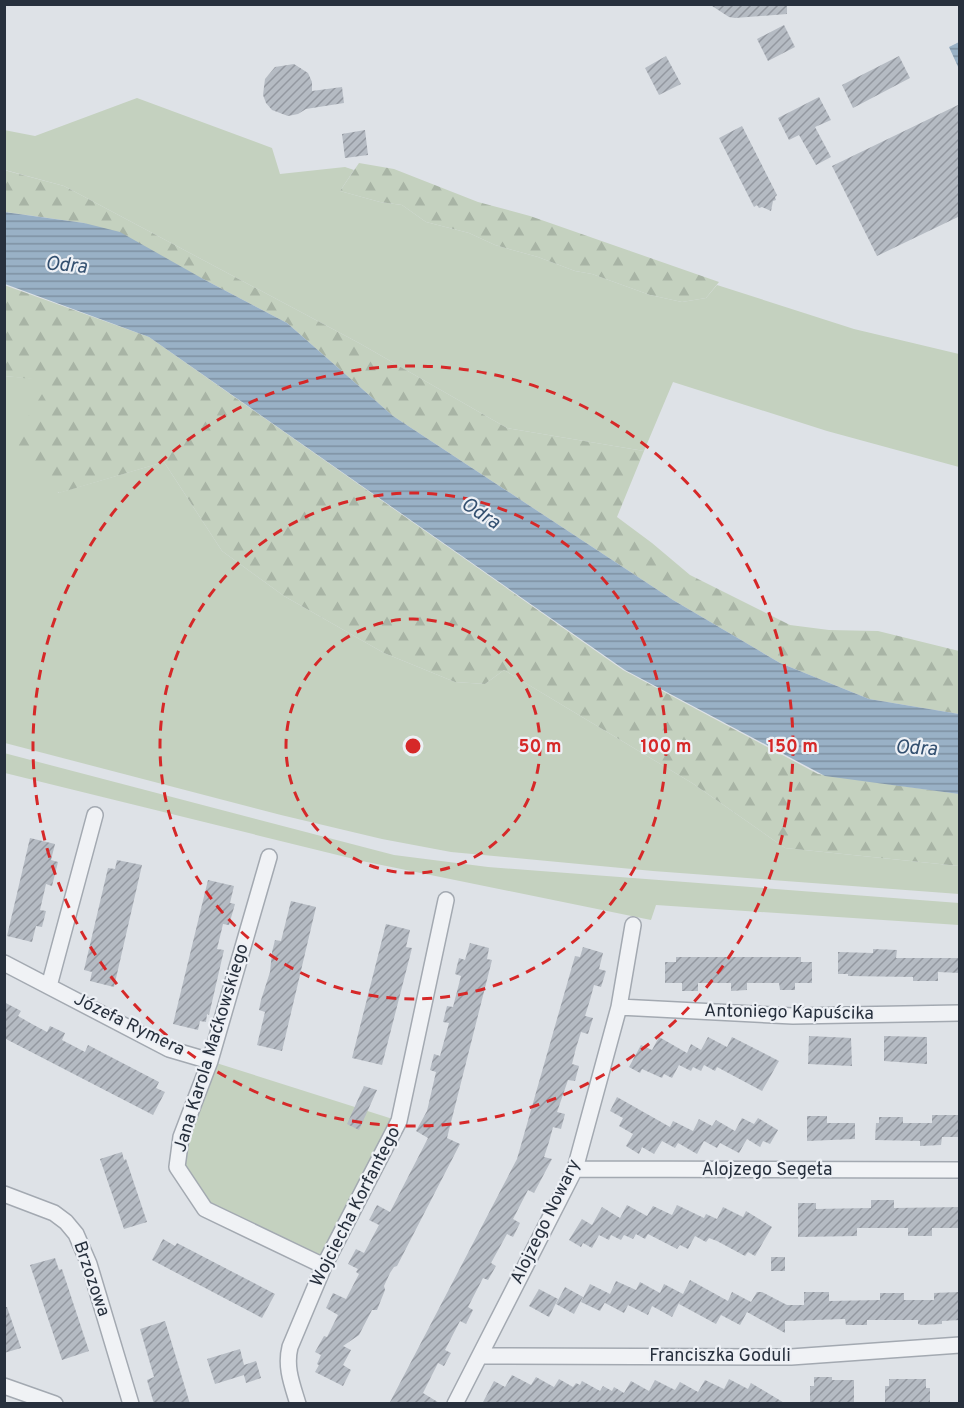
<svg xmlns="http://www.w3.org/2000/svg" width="964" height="1408" font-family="Overpass,sans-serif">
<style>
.green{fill:#c4d1bf}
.forest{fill:url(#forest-firs)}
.water{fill:url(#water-rules)}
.building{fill:url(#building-hatch)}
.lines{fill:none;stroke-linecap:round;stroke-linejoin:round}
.street-casing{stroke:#a3a9b1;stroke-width:18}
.street{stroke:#f0f2f5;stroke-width:15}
.ring{fill:none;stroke:#d62828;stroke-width:3;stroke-dasharray:10 8}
.labels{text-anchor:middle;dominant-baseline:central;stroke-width:4.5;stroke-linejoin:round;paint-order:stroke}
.street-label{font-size:18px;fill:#27303d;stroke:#edf0f5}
.water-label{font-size:20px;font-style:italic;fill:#335070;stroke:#edf0f5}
.centre{fill:#d62828;stroke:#edf0f5;stroke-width:3}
.ring-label{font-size:18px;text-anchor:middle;font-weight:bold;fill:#d62828;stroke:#edf0f5;stroke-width:4.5;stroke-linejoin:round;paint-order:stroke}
</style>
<defs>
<pattern id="forest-firs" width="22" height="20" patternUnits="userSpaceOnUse" patternTransform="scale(1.5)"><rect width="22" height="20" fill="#c4d1bf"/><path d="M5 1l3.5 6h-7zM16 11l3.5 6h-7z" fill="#a8b4a5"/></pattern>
<pattern id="water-rules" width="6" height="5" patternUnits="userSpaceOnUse" patternTransform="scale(1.5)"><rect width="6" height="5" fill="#99b1c6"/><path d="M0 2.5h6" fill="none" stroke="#7d90a2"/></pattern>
<pattern id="building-hatch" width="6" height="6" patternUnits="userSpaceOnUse" patternTransform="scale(1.5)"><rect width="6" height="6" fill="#b5bbc3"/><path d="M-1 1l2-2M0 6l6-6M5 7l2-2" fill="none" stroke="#9398a0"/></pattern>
</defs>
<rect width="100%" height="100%" fill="#dee2e7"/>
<!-- green -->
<path class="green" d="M137,98L272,148L280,174L345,167L354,170L340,191L380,202L402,205L426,222L469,233L495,245L538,257L575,271L592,274L650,295L682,302L706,298L717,285L854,329L959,354V467L827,431L673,382L644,451L507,428L359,343L64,186L5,170L4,130L35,136Z
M4,376L50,380L58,493L164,462L222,551L284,596L384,653L455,682L485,684L504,670L692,783L785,848L959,866V894L653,871L451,852L382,839L281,815L5,743Z
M4,753L394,855L488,867L959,903V925L656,905L651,920L362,861L5,773Z
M210,1061L399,1121L324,1266L205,1209L177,1167Z"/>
<!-- forest -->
<path class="forest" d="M359,163L394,169L478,202L530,216L719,282L706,298L682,302L650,295L592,274L575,271L538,257L495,245L469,233L426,222L402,205L380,202L340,191Z
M4,170L64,186L359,343L507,428L644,451L617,517L652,543L690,575L790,625L829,630L878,631L959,651V714L869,699L780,663L673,600L393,416L287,323L205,280L84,223L5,212Z
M4,285L149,337L623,670L818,774L959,794V866L785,848L692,783L504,670L485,684L455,682L384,653L284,596L222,551L164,462L59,493L9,448L50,381L5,376Z"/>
<!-- water -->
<path class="water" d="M959,42V69L949,47Z
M4,212L84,223L120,232L205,280L287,323L393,416L673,600L780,663L869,699L959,714V794L825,776L625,670L149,337L5,284Z"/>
<!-- building -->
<path class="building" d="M709,4H787V14L735,18L729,17Z
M784,25L795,47L768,61L757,39Z
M666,56L681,84L659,95L645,68Z
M899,56L910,78L853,108L842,85Z
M294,64L308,73L312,82V91L342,87L344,103L306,109L298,114L288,116L272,110L266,103L263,95L265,79L275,67Z
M819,97L831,120L815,127L831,157L816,165L799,135L789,140L778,118Z
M960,104V216L877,256L832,166Z
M742,126L777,195L775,197L776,200L773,201L771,211L762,207L759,208L757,205L754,207L719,138Z
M365,130L368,155L345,158L342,134Z
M30,838L55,844L51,860L58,862L52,886L46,884L40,910L46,911L42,927L36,926L32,942L7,936Z
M117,860L142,865L114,987L90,981L92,972L84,970L108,868L115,869Z
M208,880L234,886L230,903L235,904L229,925L223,924L217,949L224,950L209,1015L207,1014L206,1022L200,1021L198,1030L173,1024Z
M291,901L316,907L282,1051L257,1045L265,1012L259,1010L261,1000L270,972L272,952L275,940L281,941Z
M386,924L410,930L406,947L412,948L382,1065L352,1058Z
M470,943L489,948L487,959L492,960L447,1138L460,1144L397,1266L394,1267L390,1273L384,1286L385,1290L377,1310H372L359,1335L343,1346L351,1350L343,1365L351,1370L343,1386L315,1372L319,1365L317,1364L321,1355L315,1352L324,1336L327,1337L338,1315L326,1308L333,1293L346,1299L359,1274L356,1272L358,1269L348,1264L356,1249L364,1253L379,1225L369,1220L377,1205L390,1212L428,1138L416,1131L427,1111L436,1072L430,1070L434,1054L440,1056L449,1023L443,1022L447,1006L453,1007L461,976L455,974L459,958L465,960Z
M583,947L603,953L599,969L606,971L601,987L594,985L590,1000L585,1016L593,1018L588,1034L581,1032L576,1048L572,1064L579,1066L575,1081L568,1080L557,1112L565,1114L561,1129L553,1127L549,1142L544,1157L552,1159L534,1193L528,1190L513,1219L520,1223L513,1237L507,1234L491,1263L496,1266L488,1280L483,1278L468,1307L473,1310L466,1324L460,1321L445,1350L451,1353L444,1366L438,1363L423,1393L441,1404H389L517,1159L575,956L580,957Z
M873,949L897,950L896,958H960V973L938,972V981H913V977L848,976V974H838V952L873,953Z
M676,957H801V962H812V983H795V990H780L779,983H747V990L731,991V983H698V991H682V983H665V962H676Z
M4,1002L21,1011L18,1016L32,1024L47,1032L50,1026L65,1033L62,1040L85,1052L88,1045L159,1082L156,1088L165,1092L153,1115L6,1039L4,1043Z
M809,1036L851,1038L852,1066L808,1064Z
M884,1036L927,1037V1064L884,1061Z
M659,1037L687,1053L691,1044L701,1050L708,1037L727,1047L732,1037L779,1061L762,1091L717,1067L715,1071L704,1065L701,1071L693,1067L691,1071L679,1065L672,1078L664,1074L662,1078L642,1069L640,1073L629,1067L641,1045L652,1050Z
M364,1086L377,1090L359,1130L347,1124Z
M617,1097L670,1127L673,1121L693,1131L699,1119L712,1126L716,1120L735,1131L742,1118L754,1124L758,1118L778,1130L770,1144L763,1141L760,1147L747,1139L739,1153L720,1143L717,1148L704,1141L697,1154L678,1143L675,1148L662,1141L654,1154L642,1147L639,1154L626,1146L633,1134L619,1126L623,1118L610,1111Z
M932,1115H960V1137H942L941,1145L920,1146V1141L875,1140L876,1123H879V1117H903V1123H932Z
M807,1116H827V1123H855V1139L807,1141Z
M122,1152L124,1160L126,1159L147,1222L124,1229L100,1159Z
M871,1200H894V1208L960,1207V1228H932V1236H908V1228H857V1236L798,1237V1203H816V1209L871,1208Z
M627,1205L647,1216L653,1206L672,1215L677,1205L704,1218L706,1214L717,1219L723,1207L743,1217L746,1211L772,1227L755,1256L748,1252L745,1256L717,1241L709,1238L706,1242L695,1236L688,1249L680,1245L677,1249L648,1234L645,1239L636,1234L633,1239L624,1235L621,1240L611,1235L609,1240L599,1235L592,1248L583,1243L581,1247L569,1240L582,1219L592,1225L602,1207L620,1218Z
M163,1239L175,1246L177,1243L275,1294L262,1318L152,1260Z
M771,1257H785V1271H771Z
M55,1258L59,1270L62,1269L89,1351L62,1360L30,1265Z
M690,1280L728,1301L732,1292L751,1302L757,1292H762L787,1305H804V1292H829V1301L880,1300V1293H904V1300H934V1293L960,1292V1320L942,1321V1324L921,1325L918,1324V1320H867V1325H846L845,1319L785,1321V1333L747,1312L740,1325L721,1315L716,1324L679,1304L681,1299L672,1317L652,1306L648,1315L628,1305L624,1313L605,1303L608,1297L600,1311L581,1302L590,1284L610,1294L616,1281L636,1290L640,1282L660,1293L664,1284L683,1294Z
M565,1287L583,1297L574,1314L556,1304Z
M539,1289L558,1299L549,1317L529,1306Z
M4,1307H7L21,1348L4,1353Z
M165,1321L172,1344L190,1404H154L147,1380L154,1377L140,1329Z
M240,1349L244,1365L256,1361L261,1378L246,1383L244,1375L215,1384L207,1359Z
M512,1375L531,1385L536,1377L554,1387L559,1379L573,1387L576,1383L580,1385L582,1381L600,1391L603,1386L612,1391L614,1387L624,1393L631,1381L649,1391L655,1380L675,1390L680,1382L698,1392L705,1380L724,1389L729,1379L748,1389L751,1383L786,1404H482L494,1381L505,1387Z
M814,1377H832V1380H854V1404H810V1386H814Z
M889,1379H926V1388H930V1404H885V1386H889Z"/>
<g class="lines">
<defs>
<path id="street" d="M269,857L210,1061L181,1137L177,1167L205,1209L324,1266
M4,963L169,1049L210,1061
M49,986L95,815
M619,1007L793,1016L960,1013
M575,1169L960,1170
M4,1194L54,1213L66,1222L76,1234L89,1264L131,1404
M480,1356L791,1357L960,1345
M4,1386L55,1404
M298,1404C292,1384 285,1367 290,1347L324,1266L399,1121L446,900
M455,1404L575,1169L619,1007L633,925"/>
</defs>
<!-- street casing -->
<use href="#street" class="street-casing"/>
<!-- street -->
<use href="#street" class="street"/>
</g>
<!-- distance rings -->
<g class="ring">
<circle cx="413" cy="746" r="127"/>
<circle cx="413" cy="746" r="253"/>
<circle cx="413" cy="746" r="380"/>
</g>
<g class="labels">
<!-- street labels -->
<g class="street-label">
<text transform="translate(789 1013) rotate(1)">Antoniego Kapuścika</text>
<text transform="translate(129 1025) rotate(26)">Józefa Rymera</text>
<text transform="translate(212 1048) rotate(-73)">Jana Karola Maćkowskiego</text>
<text x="767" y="1170">Alojzego Segeta</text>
<text transform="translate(356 1207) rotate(-63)">Wojciecha Korfantego</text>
<text transform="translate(546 1222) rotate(-64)">Alojzego Nowary</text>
<text transform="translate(91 1279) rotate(71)">Brzozowa</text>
<text x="720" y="1356">Franciszka Goduli</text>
</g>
<!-- water labels -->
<g class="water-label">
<text transform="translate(66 266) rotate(5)">Odra</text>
<text transform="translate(480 514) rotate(33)">Odra</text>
<text transform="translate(916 749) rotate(3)">Odra</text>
</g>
</g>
<circle cx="413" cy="746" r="9" class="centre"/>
<g class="ring-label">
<text x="540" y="752">50 m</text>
<text x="666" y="752">100 m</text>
<text x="793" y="752">150 m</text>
</g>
<!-- border -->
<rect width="964" height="1408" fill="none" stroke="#27303d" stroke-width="12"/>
</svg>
